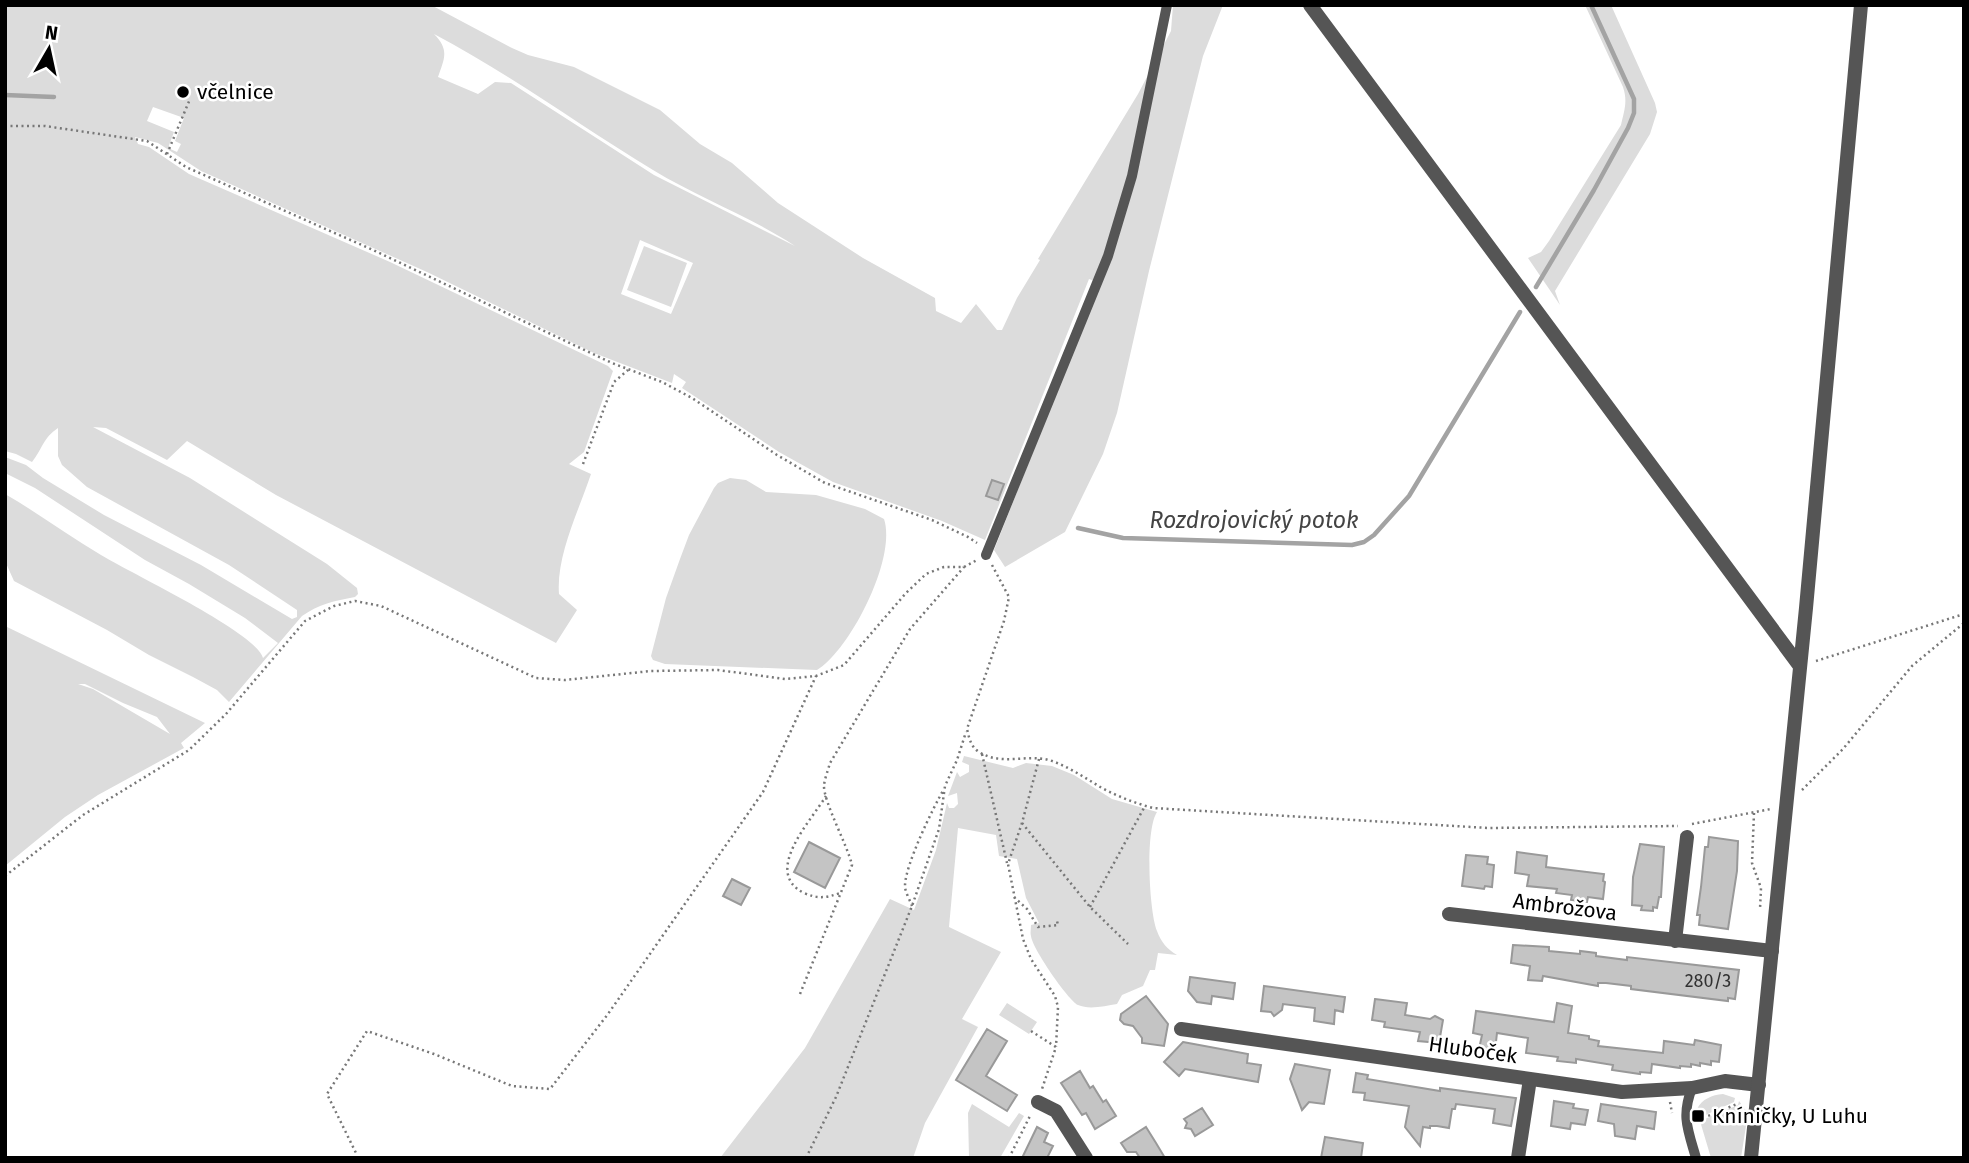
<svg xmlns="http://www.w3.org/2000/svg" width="1969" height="1163" font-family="'Fira Sans',sans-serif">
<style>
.green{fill:#dcdcdc;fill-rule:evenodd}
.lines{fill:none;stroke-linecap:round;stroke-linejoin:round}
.stream{stroke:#a3a3a3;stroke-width:4.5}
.building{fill:#c4c4c4;stroke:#999;stroke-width:2}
.path{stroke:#777;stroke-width:2.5;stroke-dasharray:2 3.5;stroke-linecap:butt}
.service{stroke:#555;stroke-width:10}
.minor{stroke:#555;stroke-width:14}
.tertiary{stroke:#555;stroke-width:14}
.poi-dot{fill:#000;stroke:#fff;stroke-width:2.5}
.labels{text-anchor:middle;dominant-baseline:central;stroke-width:5;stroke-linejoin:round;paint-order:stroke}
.number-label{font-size:18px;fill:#313131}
.poi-label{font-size:21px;fill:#000;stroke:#fff;text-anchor:start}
.street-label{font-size:21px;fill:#000;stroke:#fff}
.water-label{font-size:23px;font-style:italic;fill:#444;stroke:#fff}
</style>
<rect width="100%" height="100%" fill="#fff"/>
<!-- green -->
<path class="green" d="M5,5H431L512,48L528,55L574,67L660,110L700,144L732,163L778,203L863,258L935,298L936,311L961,323L976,304L997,330H1002L1017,298L1040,260L1038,259L1138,94L1171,31L1173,5H1223L1203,56L1149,271L1117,413L1103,454L1065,532L1005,567L994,550L1100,283L1089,279L985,540L942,521L833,482L779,452L682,388L686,382L674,374L672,383L594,353L427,272L201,171L158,143L135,137L138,144L149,147L189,174L390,262L608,366L613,371L584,452L569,464L591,474C579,510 556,556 559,594L577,610L556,643L276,495L187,441L167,460L106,428L93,427L190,478L327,564L357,588L358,594L355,597C334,601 319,604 302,616L229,702L217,690L193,677L149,655L107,630L14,581L5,561V494C38,513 69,536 101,555C130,573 256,632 263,658L278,643L245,618L189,584L145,560L35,488L5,473V457L26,465L43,478L104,515L201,565L292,619L297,617V610L229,565L87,487L62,465L58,456V428C43,438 43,448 32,462L16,454L5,451ZM434,34C510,74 580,126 653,170C699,198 751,217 795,246L654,175L511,83L495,82L478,94L438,77C444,59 450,50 434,34ZM153,107L184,118L175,141L181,144L177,152L168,148L174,132L147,121ZM640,240L693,263L671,314L621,294Z
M1585,5H1611L1655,103L1657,112L1650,134L1555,291L1560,305L1528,258L1541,252L1549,241L1621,125C1624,111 1628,102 1623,87Z
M644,246L687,263L671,307L627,290Z
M730,478L746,480L766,492L816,495L865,509L884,519C897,558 850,650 817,670L665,664L653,660L651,656L666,598L680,559L689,535L714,488L718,483Z
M5,626L205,723L181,743L184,748L98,795L65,817L5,866ZM78,684H85L123,703L157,717L170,734L93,689Z
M964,756L1013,768L1026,763L1052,766L1074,775L1112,799L1157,812C1145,830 1149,911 1157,931C1161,942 1167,949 1177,955L1158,953L1155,970H1150L1143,986L1122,995L1117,1004C1105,1006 1089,1010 1078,1005C1068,1000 1032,948 1031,936C1030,933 1031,929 1031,925L1039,923L1026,898L1017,859L999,856L996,835L958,828L949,927L1001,952L962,1019L978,1027L925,1123L913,1158H720L805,1048L890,899L914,910L936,850L947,803L949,808H954L958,804L957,793L948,796L957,772L960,777L969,772V765L962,762Z
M1007,1003L1037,1022L1029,1034L999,1015Z
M1723,1094L1735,1098L1734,1102L1699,1118L1697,1109C1702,1099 1712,1095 1723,1094Z
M1739,1101L1748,1113L1741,1158H1711L1700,1121L1738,1105Z
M972,1104L1009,1127L1019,1113L1024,1116L1000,1158H969L968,1113Z"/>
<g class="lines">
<!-- stream -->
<path class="stream" d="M5,95L54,97
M1536,287L1594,190L1628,128L1634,113V99L1591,5
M1078,528L1123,538L1352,545L1364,542L1374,535L1409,496L1520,312"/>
</g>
<!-- building -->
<path class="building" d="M992,480L1004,484L998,500L986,496Z
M1709,837L1738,841L1737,871L1728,929L1699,925L1700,915H1697L1701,887L1705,847H1708Z
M809,842L840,858L825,888L794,872Z
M1640,844L1664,847L1661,897H1659L1657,908L1653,907V911L1641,910L1642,906L1632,905L1633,877Z
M1517,852L1547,856L1546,867L1604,874L1603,881L1605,882L1603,899L1588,897L1587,902L1571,900L1572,895L1556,893L1557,889L1527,886L1529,875L1515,873Z
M1466,855L1488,857L1487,864L1494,865L1492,887L1485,886L1484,889L1462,886Z
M732,879L750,888L741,905L723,896Z
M1513,945L1549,947V951L1580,954V951L1596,953V956L1627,960V957L1739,970L1735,999L1728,998V1001L1631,989V986L1606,983H1598V986L1543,976L1542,981L1528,980L1530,966L1511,963Z
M1190,977L1235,983L1233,999L1212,996L1211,1004L1197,1002L1188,991Z
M1264,986L1345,997L1343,1012L1335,1010L1334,1024L1314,1021L1315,1008L1283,1004L1282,1010L1274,1016L1271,1012L1261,1011Z
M1146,996L1168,1024L1164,1046L1142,1043V1038L1133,1026L1124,1024L1120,1020L1121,1014Z
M1375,999L1407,1003L1405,1015L1430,1019L1435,1016L1443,1020L1439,1043L1418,1041L1420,1032L1384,1027L1385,1022L1372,1020Z
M1557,1003L1572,1006L1568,1033L1589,1036V1039L1599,1041L1598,1046L1663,1053L1664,1041L1694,1045L1695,1040L1721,1045L1719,1062L1711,1061V1065L1700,1063V1066L1691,1064V1067L1680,1066V1068L1652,1064L1651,1073L1640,1072V1074L1612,1070L1613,1065L1576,1059V1063L1557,1061L1558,1057L1526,1053L1528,1038L1497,1033L1495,1051L1479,1049L1482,1035L1473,1033L1476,1011L1554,1022Z
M987,1029L1007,1041L986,1076L1017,1095L1007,1111L956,1080Z
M1183,1042L1248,1054L1247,1063L1261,1065L1258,1082L1185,1069L1179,1076L1164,1062Z
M1295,1064L1330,1070L1324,1104L1309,1102L1302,1110L1290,1079Z
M1080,1071L1090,1088L1093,1086L1103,1102L1106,1100L1116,1116L1095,1129L1086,1113L1082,1115L1061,1083Z
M1356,1073L1368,1075L1367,1079L1440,1091V1088L1516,1098L1511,1126L1493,1123L1495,1109L1456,1104L1455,1109H1452L1449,1128L1437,1126H1430V1128L1423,1127L1420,1146L1405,1127L1409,1106L1364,1100L1365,1093L1353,1092Z
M1554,1101L1574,1104L1573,1108L1588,1110L1585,1125L1571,1123L1570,1129L1551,1126Z
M1601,1104L1656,1112L1654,1129L1637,1126L1635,1139L1615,1136L1614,1124L1598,1121Z
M1202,1108L1213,1125L1195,1136L1191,1129L1185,1128L1187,1123L1184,1119Z
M1037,1127L1048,1133L1044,1142L1053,1146L1047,1158H1022Z
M1146,1127L1156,1143L1165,1158H1140L1136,1152H1127L1121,1143Z
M1325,1137L1363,1143L1361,1158H1321Z"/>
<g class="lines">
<!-- path -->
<path class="path" d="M5,126H45L147,141L186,167L373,250L612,363L662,382L692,398L777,455L825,483L932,520L968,537L977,543
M167,154L190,99
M583,464L614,382L628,370
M992,565L1009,597L1004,621L967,729C969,738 971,747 979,752C1001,766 1026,754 1049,760C1068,766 1085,778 1102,788C1119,797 1135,803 1153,808L1488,828L1678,826
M1816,661L1964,614
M982,754L1007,863
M1039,759L1022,823L1008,864L1023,939L1031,959L1055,996L1058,1007L1056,1047
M1802,790L1843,749L1912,666L1964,623
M826,796C811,821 762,872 804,893C818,899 826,898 840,893
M1754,813L1752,863L1761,888L1760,909
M1022,823L1090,907L1128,944
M1692,824L1771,809
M5,876L83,815L189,750L226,714L305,621L334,606L355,601L381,606L536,678L565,680L651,671L718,670L785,679L816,676L844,665L906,593L926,574L944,567H964L977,560
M1014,897L1027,909L1038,927L1058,925L1057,921
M912,906C910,900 905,892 905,886C905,865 933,808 944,789
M1090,907L1145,806
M800,994L852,865C847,844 823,801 824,785C825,778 828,770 830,763L910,629L964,567
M1031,1031L1056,1047L1042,1089
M1670,1102L1672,1113
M1698,1120L1737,1104
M356,1158V1153L327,1094L367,1031L434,1054L512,1086L550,1089L608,1014L763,792L816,676
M806,1158L836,1097L912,906L939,829L945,786L957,760L966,732
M1009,1158L1031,1114"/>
<!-- service -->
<path class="service" d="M986,555L1108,256L1132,176L1167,5
M1692,1088C1681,1116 1688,1130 1696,1158"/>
<!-- minor -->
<path class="minor" d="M1449,914L1772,951
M1675,941L1687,837
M1181,1029L1622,1092L1692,1088L1725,1081L1759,1085
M1038,1102L1056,1111L1086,1158
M1518,1158L1530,1079"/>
<!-- tertiary -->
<path class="tertiary" d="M1310,5L1799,665
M1751,1158L1806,608L1861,5"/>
</g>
<!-- markers -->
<g class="poi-dot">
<circle cx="183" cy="92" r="7"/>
<rect x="1691" y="1109" width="14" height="14" rx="3.5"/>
</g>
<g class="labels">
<!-- number labels -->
<g class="number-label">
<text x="1708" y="981">280/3</text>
</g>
<!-- poi labels -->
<g class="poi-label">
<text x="197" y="92">včelnice</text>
<text x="1712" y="1116">Kníničky, U Luhu</text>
</g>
<!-- street labels -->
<g class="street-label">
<text transform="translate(1565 907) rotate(7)">Ambrožova</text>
<text transform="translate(1473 1050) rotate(8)">Hluboček</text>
</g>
<!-- water labels -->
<g class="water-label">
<text x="1254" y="520">Rozdrojovický potok</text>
</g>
</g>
<!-- border -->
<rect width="1969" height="1163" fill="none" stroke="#000000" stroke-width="14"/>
<!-- north arrow -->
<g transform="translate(49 49) rotate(9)" stroke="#ffffff" stroke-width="5" paint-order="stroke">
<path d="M0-5L12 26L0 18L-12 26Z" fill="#000000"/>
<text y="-10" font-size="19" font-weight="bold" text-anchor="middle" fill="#000000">N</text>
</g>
</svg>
